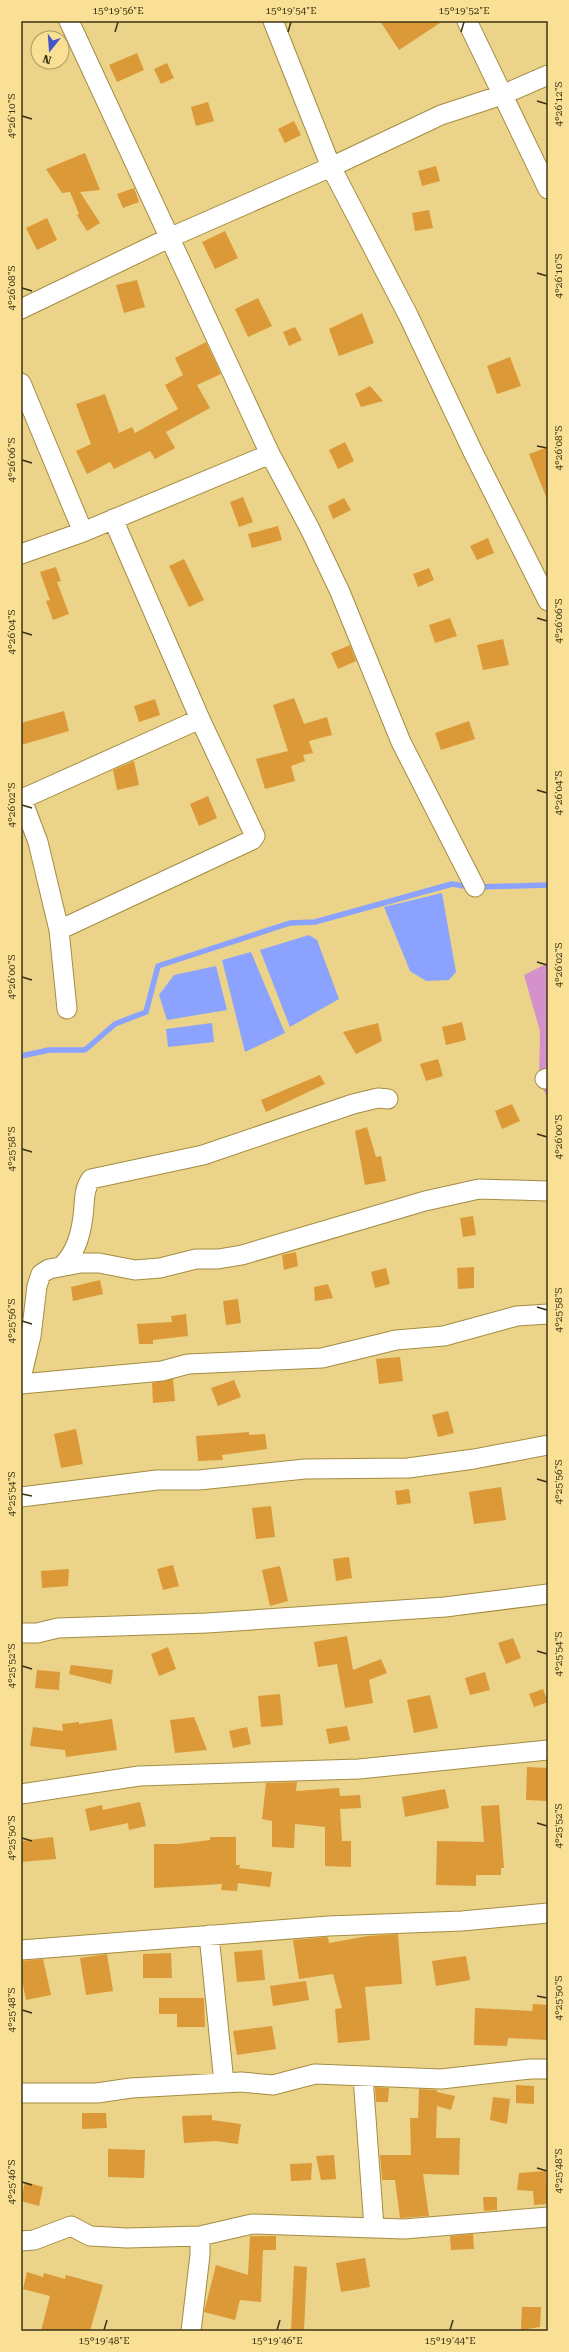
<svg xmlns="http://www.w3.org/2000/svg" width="569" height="2352" font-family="'Roboto Serif',serif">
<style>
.green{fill:#d491cb}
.water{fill:#8ba3fe}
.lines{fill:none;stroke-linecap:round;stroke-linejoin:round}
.stream{stroke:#8ba3fe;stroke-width:5.5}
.building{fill:#dc9937}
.minor-casing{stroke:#a48c43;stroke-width:21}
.minor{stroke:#fff;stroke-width:19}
.ticks{fill:none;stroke:#3c3314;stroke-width:1.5}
.neatline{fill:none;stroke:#3c3314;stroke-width:1.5}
.ticks-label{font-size:10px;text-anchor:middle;fill:#3c3314}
</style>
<rect width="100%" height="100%" fill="#ebd389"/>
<!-- green -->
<path class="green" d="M548,963V1098L539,1082L540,1031L524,975Z"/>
<!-- water -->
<path class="water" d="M442,893L456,972L449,980L426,981L410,971L384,907Z
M309,935L317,940L339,999L290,1027L260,950Z
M251,952L285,1033L245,1052L222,960Z
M216,966L227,1010L167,1020L159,995L174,975Z
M212,1023L214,1042L168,1047L166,1029Z"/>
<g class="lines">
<!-- stream -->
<path class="stream" d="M478,887L548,885
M21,1056L49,1050H85L115,1024L146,1012L158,966L290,923L315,922L452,884L470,887"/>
</g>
<!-- building -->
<path class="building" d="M380,21H443L399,50Z
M137,53L144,70L117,82L109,65Z
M167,63L174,78L161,84L154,69Z
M208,102L214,121L196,126L191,107Z
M294,121L301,135L285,143L278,129Z
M85,153L100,190L80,192L100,223L87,231L77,215L79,214L70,192L62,193L46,169Z
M436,166L440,181L422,186L418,171Z
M134,188L139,202L123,208L117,194Z
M429,210L433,228L415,231L412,213Z
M47,218L57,240L37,250L26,228Z
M225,231L238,258L215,269L202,242Z
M137,280L145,307L124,313L116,285Z
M258,298L272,326L248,337L235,309Z
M362,313L374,343L339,356L329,329Z
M295,327L302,340L289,346L283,332Z
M206,342L221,374L197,385L210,408L166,432L175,448L155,459L150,451L114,469L110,462L87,474L76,451L91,444L76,404L105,394L119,433L132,427L135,433L178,409L165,385L183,375L175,358Z
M510,357L521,386L497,394L487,366Z
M370,386L383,401L361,407L355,394Z
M345,442L354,461L338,469L329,450Z
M548,447V499H547L529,454Z
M243,497L253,522L239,527L230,502Z
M344,498L351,510L333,519L328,506Z
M278,526L282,540L252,548L248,534Z
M488,538L494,553L477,560L470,546Z
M184,559L204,600L189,607L169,566Z
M56,567L61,581L57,582L69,614L53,620L46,601L50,600L40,572Z
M429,568L434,580L418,587L413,574Z
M450,618L457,636L435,643L429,625Z
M503,639L509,665L483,670L477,645Z
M350,645L356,661L338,669L331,653Z
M294,698L304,724L327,717L332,735L309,741L313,753L303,755L305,761L291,766L295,781L265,789L256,759L288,751L273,705Z
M155,699L160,715L139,722L134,706Z
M64,711L69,731L21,745V723Z
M469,721L475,739L441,750L435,733Z
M134,761L139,785L117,790L113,770Z
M208,796L217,818L199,826L190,804Z
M462,1022L466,1040L446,1045L442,1027Z
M378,1023L382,1041L356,1054L343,1032Z
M438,1059L443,1076L426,1081L420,1064Z
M320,1075L325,1084L266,1112L261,1100Z
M512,1104L520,1121L502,1129L495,1111Z
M367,1127L376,1157L381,1156L386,1181L365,1185L355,1131Z
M473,1216L476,1235L463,1237L460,1218Z
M296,1252L298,1266L284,1270L282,1255Z
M474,1267V1288L458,1289L457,1268Z
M386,1268L390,1284L375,1288L371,1272Z
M100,1280L103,1294L73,1301L71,1287Z
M328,1284L333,1298L315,1301L314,1287Z
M238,1299L241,1323L226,1325L223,1301Z
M186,1314L188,1336L153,1340V1344H139L137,1324L172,1322L171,1316Z
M400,1357L403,1381L379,1384L376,1359Z
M173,1379L175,1401L153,1403L152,1383Z
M234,1380L241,1397L218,1406L211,1388Z
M448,1411L454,1433L438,1437L432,1415Z
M76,1429L83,1464L61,1468L54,1434Z
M249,1432V1435L265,1434L267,1449L222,1455L223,1460L198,1461L196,1436Z
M501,1487L506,1520L474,1524L469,1492Z
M409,1489L411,1503L397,1505L395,1491Z
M271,1506L275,1537L256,1539L252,1508Z
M349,1557L352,1578L336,1581L333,1559Z
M173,1565L179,1586L163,1590L157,1569Z
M280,1566L288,1601L270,1606L262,1570Z
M69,1569L68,1586L42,1588L41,1571Z
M347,1636L353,1670L381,1659L387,1673L369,1680L373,1703L345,1708L337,1664L318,1667L314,1642Z
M513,1638L521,1658L506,1664L498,1643Z
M168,1647L176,1669L159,1676L151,1654Z
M71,1665L113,1670L111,1684L69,1674Z
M37,1670L60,1672L59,1690L35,1688Z
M485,1672L490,1690L470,1695L465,1678Z
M543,1689L548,1702L534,1707L529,1694Z
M280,1694L283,1725L261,1727L258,1696Z
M430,1695L438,1728L414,1733L407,1700Z
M194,1717L207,1750L175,1753L170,1720Z
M112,1719L117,1750L66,1757L65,1750L30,1746L33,1727L63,1731L62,1724L79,1722V1724Z
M347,1726L350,1740L329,1744L326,1729Z
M247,1727L251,1744L233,1748L229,1731Z
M527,1767L548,1768L547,1801L526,1800Z
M297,1782L296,1791L339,1788L340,1796L360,1795L361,1808L340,1809L342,1841H351V1867L325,1866V1827L295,1824L294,1848L272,1847V1821L262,1819L266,1783Z
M445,1789L449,1808L405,1817L402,1797Z
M140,1802L146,1826L129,1830L128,1823L90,1831L85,1809L102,1805L103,1810Z
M499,1805L504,1868H501V1875H476V1886L436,1885L437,1841L484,1842L481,1806Z
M53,1837L56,1859L21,1862V1841Z
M210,1837H236V1865H240L239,1868L272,1872L270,1887L238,1883L237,1891L221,1890L222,1884L154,1888V1844H178L210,1840Z
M398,1934L402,1984L365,1987L370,2040L338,2043L335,2009L342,2008L333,1974L299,1979L293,1940L328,1937L329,1943L368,1936Z
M262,1950L265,1980L237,1982L234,1952Z
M171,1953L172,1978H143V1954Z
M107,1954L113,1991L86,1995L80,1958Z
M466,1956L470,1980L436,1986L432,1961Z
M43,1959L51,1995L26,2000L21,1975V1961Z
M306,1981L309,2000L273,2006L270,1986Z
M159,1998H204L205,2027H177V2014H159Z
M533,2004L548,2005V2040L508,2038L507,2046L474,2045L475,2008L532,2011Z
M272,2026L276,2049L237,2055L233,2031Z
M516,2085L534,2086V2104L516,2103Z
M375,2087L389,2088L388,2102H376Z
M419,2089L437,2090V2092L455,2096L451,2110L437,2106L436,2138H460L459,2175L423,2174L429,2216L400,2218L395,2180H382L380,2155H411L410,2118H418Z
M493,2097L510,2099L507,2124L490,2120Z
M82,2113H106L107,2128L82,2129Z
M212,2115V2120L241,2124L238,2144L216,2141L184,2143L182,2116Z
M108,2149L145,2150L144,2178L108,2177Z
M334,2155L336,2179L321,2180L316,2156Z
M312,2163L311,2180L291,2181L290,2164Z
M546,2171L548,2204L534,2205L533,2191L517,2190L519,2173Z
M25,2182L43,2187L39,2206L21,2201Z
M483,2197H497V2210L484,2211Z
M473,2234L474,2249L451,2250L450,2236Z
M250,2236H276V2250H263L261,2302L240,2300L235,2320L204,2312L216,2265L248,2275Z
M365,2258L370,2287L341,2292L336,2263Z
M294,2266L307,2267L304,2331H291Z
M27,2272L43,2277L44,2273L65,2279L66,2275L103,2285L90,2331H41L50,2296L23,2289Z
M522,2307H541L540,2327L521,2330Z"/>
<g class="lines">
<defs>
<path id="minor" d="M69,21L270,454L310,529L340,592L401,742L475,887
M273,21L331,167L408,315L473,452L548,601
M467,21L548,189
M21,309L169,238L331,167L441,115L502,95L548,75
M21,383L83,532
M21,554L83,532L270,454
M21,797L38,842L59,930L67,1009
M22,799L200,719
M59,930L252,840L255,836L200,719L113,519
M545,1079L548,1078
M63,1265C76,1252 81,1234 83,1216C85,1203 83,1190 91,1179L203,1155L353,1104L378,1098L388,1099
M21,1378L31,1336L37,1286L41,1274L49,1269L81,1263H99L135,1270L160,1268L196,1259H218L242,1255L425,1201L479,1189L548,1191
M21,1384L162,1371L188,1364L322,1358L396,1340L444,1336L517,1316L548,1314
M21,1497L157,1480H199L305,1469L408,1468L474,1459L548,1445
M21,1633H37L58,1628L207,1623L445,1607L548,1594
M21,1794L139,1776L359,1769L548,1750
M209,1935L224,2083
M21,1950L329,1926L462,1921L548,1913
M363,2077L374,2227
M21,2093H97L131,2088L241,2082L273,2085L315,2074L441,2079L530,2069H548
M21,2241L34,2240L71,2226L90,2236L127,2238L200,2236L252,2224L404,2229L548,2217
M191,2331L200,2255V2236"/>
</defs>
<!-- minor casing -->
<use href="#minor" class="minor-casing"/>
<!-- minor -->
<use href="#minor" class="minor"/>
</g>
<!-- ticks -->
<path class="ticks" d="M115,32L118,22M288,32L291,22M461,32L464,22M537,101L547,104M22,116L32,119M537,273L547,276M22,288L32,291M537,446L547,448M22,460L32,463M537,618L547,621M22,632L32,635M537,790L547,793M22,805L32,808M537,962L547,965M22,977L32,980M537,1134L547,1137M22,1149L32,1152M537,1307L547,1310M22,1321L32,1324M537,1479L547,1482M22,1494L32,1496M537,1651L547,1654M22,1666L32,1669M537,1823L547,1826M22,1838L32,1841M537,1996L547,1998M22,2010L32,2013M537,2168L547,2171M22,2182L32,2185M104,2330L107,2320M277,2330L280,2320M450,2330L453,2320"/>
<!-- border -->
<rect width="569" height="2352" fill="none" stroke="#f9e095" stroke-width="44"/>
<!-- north arrow -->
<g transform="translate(50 50) rotate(197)"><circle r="19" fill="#f9e095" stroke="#ad9b61"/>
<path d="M0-3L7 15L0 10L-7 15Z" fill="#4455c9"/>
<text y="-6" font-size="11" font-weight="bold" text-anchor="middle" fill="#3c3314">N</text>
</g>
<rect x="22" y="22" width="525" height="2308" class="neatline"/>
<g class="ticks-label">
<text x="118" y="14">15°19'56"E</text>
<text x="291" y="14">15°19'54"E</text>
<text x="464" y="14">15°19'52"E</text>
<text transform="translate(558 104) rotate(-90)" y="4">4°26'12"S</text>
<text transform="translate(11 116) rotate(-90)" y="4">4°26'10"S</text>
<text transform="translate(558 276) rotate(-90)" y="4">4°26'10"S</text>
<text transform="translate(11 288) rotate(-90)" y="4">4°26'08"S</text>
<text transform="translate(558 448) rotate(-90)" y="4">4°26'08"S</text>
<text transform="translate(11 460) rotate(-90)" y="4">4°26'06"S</text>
<text transform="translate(558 621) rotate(-90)" y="4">4°26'06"S</text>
<text transform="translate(11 632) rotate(-90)" y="4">4°26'04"S</text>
<text transform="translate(558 793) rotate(-90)" y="4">4°26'04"S</text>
<text transform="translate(11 805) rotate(-90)" y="4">4°26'02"S</text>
<text transform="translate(558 965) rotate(-90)" y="4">4°26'02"S</text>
<text transform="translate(11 977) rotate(-90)" y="4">4°26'00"S</text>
<text transform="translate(558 1137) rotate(-90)" y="4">4°26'00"S</text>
<text transform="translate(11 1149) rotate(-90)" y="4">4°25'58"S</text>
<text transform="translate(558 1310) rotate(-90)" y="4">4°25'58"S</text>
<text transform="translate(11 1321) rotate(-90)" y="4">4°25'56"S</text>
<text transform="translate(558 1482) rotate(-90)" y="4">4°25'56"S</text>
<text transform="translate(11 1494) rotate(-90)" y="4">4°25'54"S</text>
<text transform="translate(558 1654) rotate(-90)" y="4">4°25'54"S</text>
<text transform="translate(11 1666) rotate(-90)" y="4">4°25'52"S</text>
<text transform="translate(558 1826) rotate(-90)" y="4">4°25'52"S</text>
<text transform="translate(11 1838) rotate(-90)" y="4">4°25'50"S</text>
<text transform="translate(558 1998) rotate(-90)" y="4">4°25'50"S</text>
<text transform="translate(11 2010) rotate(-90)" y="4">4°25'48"S</text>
<text transform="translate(558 2171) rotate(-90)" y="4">4°25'48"S</text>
<text transform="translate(11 2182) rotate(-90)" y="4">4°25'46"S</text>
<text x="104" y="2344">15°19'48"E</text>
<text x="277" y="2344">15°19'46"E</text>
<text x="450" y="2344">15°19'44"E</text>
</g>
</svg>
